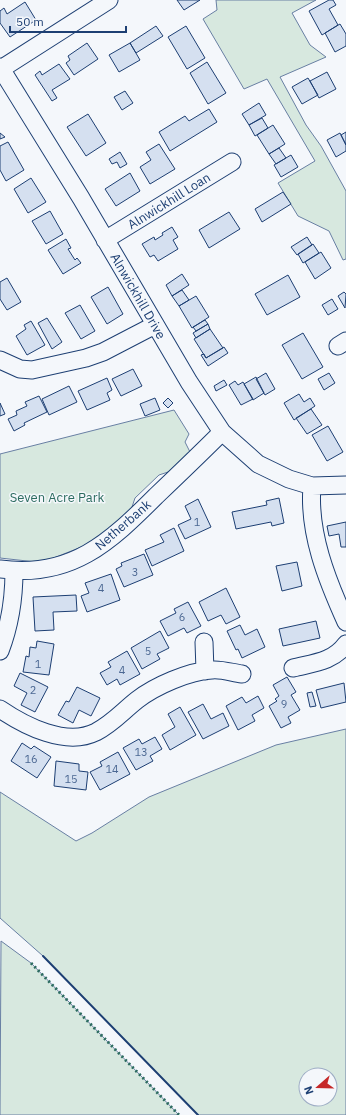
<svg xmlns="http://www.w3.org/2000/svg" width="346" height="1115" font-family="'IBM Plex Sans',sans-serif">
<style>
.green{fill:#d7e8df;stroke:#687fa3;fill-rule:evenodd}
.building{fill:#d5e0f0;stroke:#1d3f73}
.lines{fill:none;stroke-linecap:round;stroke-linejoin:round}
.minor-casing{stroke:#1d3f73;stroke-width:19}
.minor{stroke:#f4f7fb;stroke-width:17}
.hedge{stroke:#2c6c60;stroke-width:3;stroke-dasharray:2 3;stroke-linecap:butt}
.wall{stroke:#1d3f73;stroke-width:2}
.labels{text-anchor:middle;dominant-baseline:central;stroke-width:3;stroke-linejoin:round;paint-order:stroke}
.number-label{font-size:11px;fill:#4b6792}
.street-label{font-size:13px;fill:#1d3f73;stroke:#f4f7fb}
.park-label{font-size:13px;fill:#2c6c60;stroke:#f4f7fb}
</style>
<rect width="100%" height="100%" fill="#f4f7fb"/>
<!-- green -->
<path class="green" d="M216,0H316L292,13L310,45L326,57L280,77L306,125L321,146L346,191V259L343,260L329,231L298,216L278,183L315,161L267,79L244,89L203,19L217,10Z
M174,410L189,434L185,442L190,452L171,471L159,475L135,498L130,513L89,544L51,559L36,562L0,558V454Z
M346,729V1115H198L43,956L0,918V792L76,841L92,833L149,797L276,745ZM306,1075H330V1099H306Z
M1,941L31,963L179,1115H0Z"/>
<!-- building -->
<path class="building" d="M177,0H200L184,10Z
M329,0H333L336,5L329,9L338,25L322,35L309,11Z
M25,2L36,20L10,37L0,23V11L4,8L7,14Z
M340,24L346,34V46L335,52L325,33Z
M156,26L163,36L136,53L130,43Z
M186,26L205,58L187,69L168,37Z
M87,43L98,59L74,75L66,63L70,60L68,56Z
M130,43L140,60L119,72L109,55Z
M207,62L226,93L208,104L190,73Z
M59,64L70,79L52,90L57,98L52,101L35,75L40,71L42,75Z
M327,72L336,89L319,98L310,81Z
M308,78L318,95L302,104L292,87Z
M125,91L133,103L122,110L114,97Z
M259,103L266,115L249,125L242,114Z
M209,109L217,122L170,151L159,132L185,116L189,121Z
M88,114L106,143L86,156L67,127Z
M262,118L268,128L255,136L249,125Z
M273,125L285,144L269,154L257,135Z
M346,132V145L341,135Z
M0,133L5,137L0,139Z
M340,133L346,145V151L336,157L327,140Z
M8,142L24,170L6,181L0,170V146Z
M159,144L175,169L150,184L140,167L151,160L146,152Z
M279,148L286,158L276,164L269,154Z
M120,152L127,164L120,168L117,162L112,164L109,159Z
M291,155L298,167L281,177L274,165Z
M130,173L140,191L116,206L105,189Z
M31,178L46,202L28,213L14,189Z
M283,192L291,204L262,222L255,209Z
M50,211L63,234L46,244L32,221Z
M229,212L240,229L209,248L199,230Z
M172,227L178,237L173,240L178,249L158,261L154,255L150,257L142,244L154,237L155,240L163,235L162,233Z
M307,237L312,245L297,255L291,247Z
M66,239L71,248L68,249L75,260L77,258L81,263L63,274L48,250Z
M313,244L319,253L303,263L298,254Z
M321,252L331,268L315,279L305,262Z
M182,274L189,285L172,296L166,285Z
M288,275L300,297L267,315L255,294Z
M7,278L21,302L7,310L0,299V282Z
M108,287L123,314L107,324L91,297Z
M182,290L189,300L179,306L172,296Z
M344,292L346,294L345,308L338,296Z
M196,296L209,317L192,328L179,306Z
M332,299L338,309L328,315L322,305Z
M80,305L95,331L81,339L65,313Z
M47,318L62,342L52,349L38,323Z
M205,320L208,324L196,331L193,327Z
M31,321L45,345L27,355L16,336L26,329L24,325Z
M208,324L210,329L196,338L193,333Z
M210,329L223,348L206,358L194,339Z
M303,333L323,367L302,379L282,345Z
M224,347L228,353L208,366L201,355L204,354L206,358Z
M133,369L142,386L121,396L112,379Z
M266,373L275,389L265,395L256,379Z
M329,373L335,383L324,390L318,379Z
M256,377L264,393L253,400L244,384Z
M107,378L112,390L107,393L110,400L87,410L78,391Z
M224,380L227,385L216,391L214,386Z
M235,381L238,385L243,382L253,399L241,405L229,385Z
M69,386L77,402L49,415L42,399Z
M299,394L304,402L310,398L315,406L294,420L284,403Z
M39,396L47,412L24,423L25,425L14,431L8,419L17,415L16,411L27,406L25,402Z
M155,398L160,410L145,416L140,404Z
M168,398L173,403L168,408L163,403Z
M0,403L5,414L0,416Z
M311,409L322,425L307,434L296,418Z
M328,426L343,452L327,461L312,435Z
M279,498L284,523L272,526L271,522L236,529L232,512L267,505L266,501Z
M198,499L211,527L185,539L178,525L191,519L185,506Z
M346,522V547H341L339,534L329,536L327,526Z
M174,528L184,551L152,566L145,550L164,542L160,535Z
M144,554L153,575L124,587L116,569L122,566L121,563Z
M297,562L302,586L282,591L276,566Z
M111,574L120,600L87,612L81,596L89,593L85,583Z
M226,588L240,617L226,624L221,615L208,621L199,602Z
M76,595L77,611L53,612L54,630L35,631L33,597Z
M188,602L201,626L187,633L184,628L168,636L160,621L176,613L174,609Z
M316,621L320,638L283,646L279,629Z
M240,625L245,635L257,629L265,647L242,658L238,649L236,650L227,631Z
M160,631L169,648L157,654L160,659L142,669L131,648Z
M37,641L54,644L49,675L23,672L26,656L29,657L30,647L36,648Z
M127,651L140,674L120,685L117,679L107,685L100,673L111,667L108,662Z
M20,673L48,687L35,712L21,705L27,693L14,686Z
M287,677L296,692L291,695L300,710L288,717L291,723L281,728L269,706L277,701L275,699L279,696L273,685Z
M344,683L346,702L321,708L316,690Z
M77,687L100,698L91,716L79,710L73,723L58,715L66,701L69,702Z
M312,692L316,706L310,707L307,693Z
M258,696L264,708L252,715L255,721L238,730L226,706L242,697L246,703Z
M203,704L211,719L223,713L229,726L203,739L188,712Z
M180,707L196,735L170,750L162,735L175,727L168,714Z
M155,737L162,749L150,756L153,761L136,770L123,748L139,739L142,744Z
M22,743L31,749L34,746L51,757L37,778L11,761Z
M118,752L130,774L100,790L90,772L102,766L100,762Z
M56,761L79,764V771L88,772L86,790L54,786Z"/>
<g class="lines">
<defs>
<path id="minor" d="M0,67L81,198L189,382L222,432L258,464L289,479L312,486L346,485
M1,69L109,0
M105,240L232,162
M338,346L346,341
M0,360L20,369L32,370L86,358L103,352L155,325
M312,486C308,533 327,580 346,622
M0,569C71,579 110,542 156,496C178,475 200,454 222,432
M204,642L205,671
M0,651C10,625 14,599 14,571
M293,668C313,663 333,662 346,644
M0,709C25,726 66,747 96,732C113,723 123,711 137,700C155,686 189,671 212,670C222,669 233,673 242,674"/>
</defs>
<!-- minor casing -->
<use href="#minor" class="minor-casing"/>
<!-- minor -->
<use href="#minor" class="minor"/>
<!-- hedge -->
<path class="hedge" d="M31,963L179,1115"/>
<!-- wall -->
<path class="wall" d="M43,956L198,1115"/>
</g>
<g class="labels">
<!-- number labels -->
<g class="number-label">
<text x="197" y="522">1</text>
<text x="135" y="572">3</text>
<text x="101" y="588">4</text>
<text x="182" y="617">6</text>
<text x="148" y="651">5</text>
<text x="38" y="664">1</text>
<text x="122" y="670">4</text>
<text x="33" y="690">2</text>
<text x="284" y="704">9</text>
<text x="141" y="752">13</text>
<text x="31" y="759">16</text>
<text x="112" y="769">14</text>
<text x="71" y="779">15</text>
</g>
<!-- street labels -->
<g class="street-label">
<text transform="translate(169 201) rotate(-32)">Alnwickhill Loan</text>
<text transform="translate(138 296) rotate(60)">Alnwickhill Drive</text>
<text transform="translate(123 525) rotate(-41)">Netherbank</text>
</g>
<!-- park labels -->
<g class="park-label">
<text x="57" y="497">Seven Acre Park</text>
</g>
</g>
<!-- north arrow -->
<g transform="translate(318 1087) rotate(250)"><circle r="19" fill="#f4f7fb" stroke="#9eadc5"/>
<path d="M0-3L7 15L0 10L-7 15Z" fill="#c62828"/>
<text y="-6" font-size="11" font-weight="bold" text-anchor="middle" fill="#1d3f73">N</text>
</g>
<!-- scale -->
<path d="M10 26v6h116v-6" fill="none" stroke="#1d3f73" stroke-width="2"/>
<text x="16" y="26" font-size="12" fill="#1d3f73" stroke="#f4f7fb" stroke-width="3" paint-order="stroke">50 m</text>
</svg>
